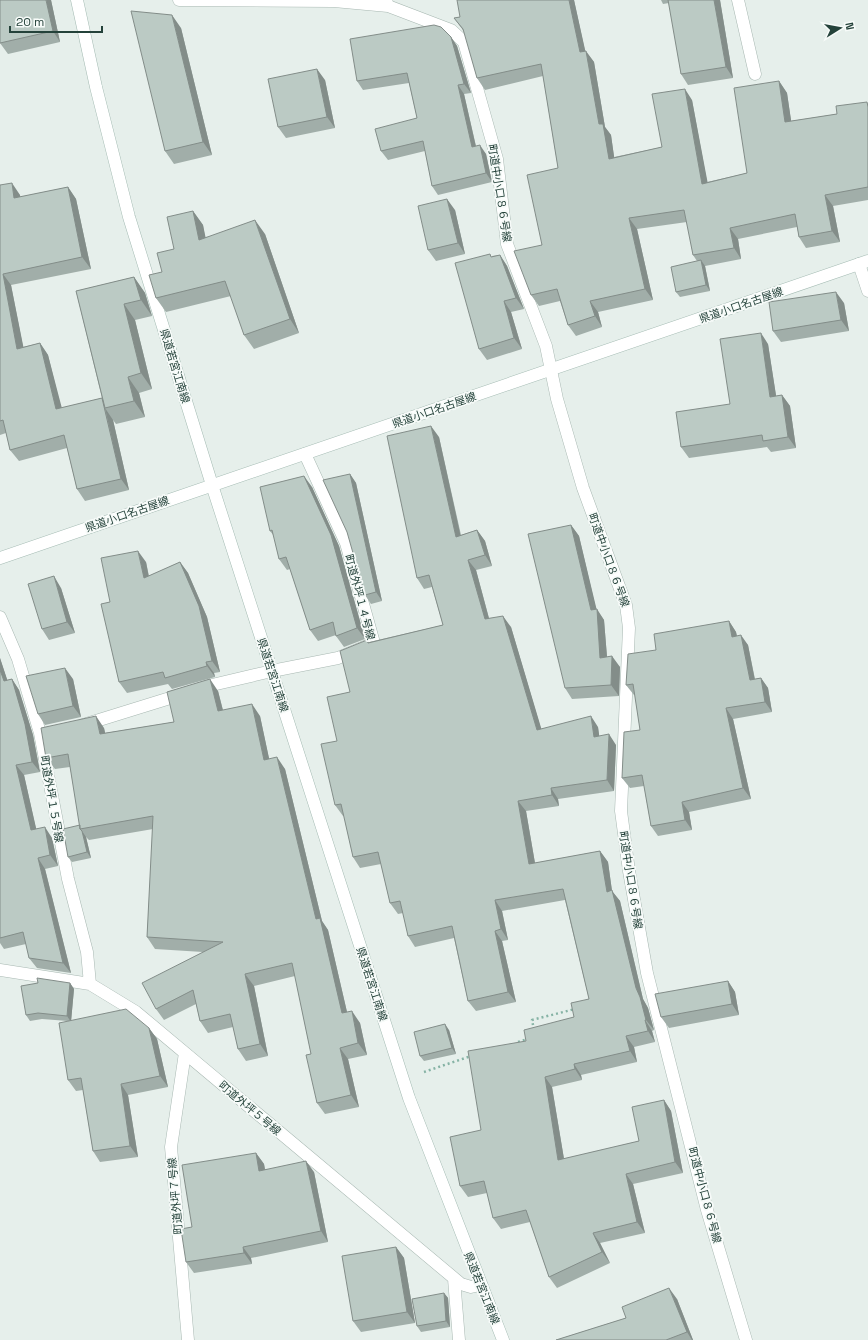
<svg xmlns="http://www.w3.org/2000/svg" width="868" height="1340" font-family="'Space Grotesk','Noto Sans JP',sans-serif">
<style>
.lines{fill:none;stroke-linecap:round;stroke-linejoin:round}
.street-casing{stroke:#a8b8b2;stroke-width:13}
.secondary-casing{stroke:#a4bbb3;stroke-width:13}
.path{stroke:#86b3a5;stroke-width:2.5;stroke-dasharray:2 3;stroke-linecap:butt}
.street{stroke:#fff;stroke-width:12}
.secondary{stroke:#fff;stroke-width:12}
.wall{fill:#a1aea9}
.shaded-wall{fill:#838d89}
.building{fill:#bbcac4;stroke:#838d89}
.labels{text-anchor:middle;dominant-baseline:central;stroke-width:3.5;stroke-linejoin:round;paint-order:stroke}
.street-label{font-size:11px;fill:#24423a;stroke:#f7fbf9}
</style>
<rect width="100%" height="100%" fill="#e6efeb"/>
<g class="lines">
<defs>
<path id="street" d="M179,0L334,1L388,6
M386,0L388,6L451,30L464,42L497,159L507,244L546,346L557,399L583,488L626,605L629,628L621,811L629,871L647,973L707,1210L746,1340
M738,0L755,74
M859,264L868,291
M0,617L18,659L40,733L68,879L87,952L90,984
M83,725L212,685L272,671L338,658L374,643L346,543L305,454
M0,970L90,984L136,1012L461,1284L471,1287L480,1285
M185,1053L171,1147L188,1340
M454,1279L459,1340"/>
<path id="secondary" d="M77,0L96,87L129,217L212,485L409,1098L503,1340
M0,558L868,261"/>
</defs>
<!-- street casing -->
<use href="#street" class="street-casing"/>
<!-- secondary casing -->
<use href="#secondary" class="secondary-casing"/>
<!-- path -->
<path class="path" d="M534,1030L532,1020L575,1009
M518,1042L528,1039
M424,1072L471,1056"/>
<!-- street -->
<use href="#street" class="street"/>
<!-- secondary -->
<use href="#secondary" class="secondary"/>
</g>
<!-- wall -->
<path class="wall" d="M51,0L60,42L8,54L0,43Z
M574,0L585,51L594,62L605,127L611,135L614,157L662,147L692,100L707,182L747,173L779,81L787,93L791,121L837,114L868,103V200L833,206L840,242L806,248L799,237L797,227L738,239L741,259L705,266L710,291L680,297L676,292L697,261L693,255L687,222L637,229L653,300L598,312L602,327L576,336L568,325L560,301L539,306L531,295L558,168L543,76L485,90L477,78L465,33L454,18Z
M661,0H720L733,78L688,85L681,74L669,3L663,4Z
M181,28L212,155L174,164L165,151Z
M451,37L457,46L471,93L464,94L476,146L486,154L492,182L438,195L432,186L425,151L388,160L381,151L417,118L409,83L363,90L357,81Z
M325,80L335,128L286,138L278,127Z
M0,185L20,195V197L68,187L76,199L91,269L11,285L23,347L40,343L48,355L61,408L102,398L76,291L134,277L145,293L152,316L135,320L152,389L139,393L145,417L116,424L113,420L129,490L85,501L77,489L67,448L19,461L10,450L6,433L0,435Z
M455,210L465,254L436,261L428,250Z
M193,211L203,225L205,237L265,234L299,333L254,349L244,335L231,296L166,312L156,298L162,272L174,249Z
M500,255L507,266L524,309L511,312L522,349L487,360L479,349L492,256Z
M844,303L849,331L781,342L773,331Z
M768,344L776,396L782,395L790,406L796,448L771,452L767,447L689,458L681,447L730,404Z
M439,437L461,535L477,530L485,541L492,566L476,570L489,618L511,627L541,729L598,727L599,736L616,745L614,791L558,799L559,806L526,811L535,863L600,851L608,862L612,891L620,901L643,999L648,1008L654,1030L652,1031L655,1042L634,1047L637,1062L581,1075L582,1080L552,1087L564,1159L639,1141L664,1100L671,1111L683,1173L633,1184L645,1233L600,1243L610,1263L557,1288L549,1277L530,1222L501,1229L493,1218L487,1193L468,1197L460,1186L481,1130L526,1041L574,1017L589,999L565,900L502,911L508,940L502,941L516,1002L476,1011L468,1001L454,938L415,947L408,936L403,913L398,914L390,903L381,864L360,868L353,857L344,816H343L335,805L337,741L350,692L367,640L369,642L443,625L432,587L424,589L417,578Z
M350,474L356,483L382,601L371,604L365,595Z
M312,487L339,546L365,639L344,647L336,636V635L318,641L310,630L290,569L287,570L279,559L274,536L270,531Z
M571,525L579,536L596,609L604,620L607,657L620,667L619,696L572,699L565,688Z
M146,562L149,576L180,562L188,573L207,617L220,672L214,673L215,677L172,689L168,684L127,693L119,682L110,602Z
M61,588L75,633L49,640L42,629Z
M729,621L736,632L737,636L748,645L755,679L761,678L768,688L772,712L733,719L751,799L689,812L692,830L658,836L651,826L644,786L630,788L622,778L640,730L635,695H634L626,685L656,650Z
M0,658L7,680L12,679L19,690L33,735L40,772L24,775L36,829L52,838L58,866L45,869L71,973L37,968L29,958L26,944L4,949L0,943Z
M73,679L81,717L45,725L38,714Z
M218,691L223,710L260,716L269,759L285,769L322,921L328,930L347,1012L360,1023L367,1055L348,1059L359,1107L325,1114L317,1103L311,1054L295,976L254,986L268,1056L246,1061L238,1049L233,1027L208,1033L200,1021L196,1004L164,1020L156,1009L203,952L155,949L147,937L153,829L89,840L86,837L91,858L72,862L68,857L80,825L70,767L55,769L46,758L104,728L105,733L174,722Z
M728,981L735,992L739,1015L669,1028L661,1017Z
M70,983L74,989L71,1021L149,1028L157,1039L168,1087L128,1095L138,1157L100,1162L93,1151L83,1090L76,1091L68,1080V1021L42,1019L30,1021L26,1015Z
M449,1030L456,1054L424,1061L420,1056Z
M256,1153L264,1164L265,1169L314,1172L328,1242L251,1258L252,1264L194,1273L186,1262L192,1227Z
M396,1247L404,1258L415,1323L361,1332L353,1321Z
M444,1293L448,1298L450,1327L421,1332L417,1326Z
M677,1299L693,1340H556L626,1318Z"/>
<!-- shaded-wall -->
<path class="shaded-wall" d="M46,0H51L60,42L53,31Z
M569,0H574L588,63L580,52Z
M714,0H720L733,78L726,67Z
M172,15L181,28L212,155L203,142Z
M451,37L457,46L471,93L464,84Z
M586,51L594,62L605,127L611,135L616,170L609,159L599,124Z
M317,69L325,80L335,128L327,117Z
M779,81L787,93L793,133L785,122Z
M458,85L464,94L478,156L472,147Z
M685,89L692,100L710,195L702,184Z
M480,145L486,154L492,182L486,173Z
M12,183L20,195L22,210L14,198Z
M68,187L76,199L91,269L82,257Z
M825,195L833,206L840,242L832,231Z
M447,199L455,210L465,254L458,243Z
M193,211L203,225L209,254L199,240Z
M629,218L637,229L653,300L645,289Z
M255,220L265,234L299,333L290,319Z
M730,228L738,239L741,259L734,248Z
M500,255L507,266L524,309L516,298Z
M701,260L705,266L710,291L706,285Z
M3,274L11,285L26,360L17,349Z
M134,277L145,293L152,316L141,300Z
M836,292L844,303L849,331L841,320Z
M504,301L511,312L522,349L514,338Z
M590,301L598,312L602,327L595,316Z
M124,304L135,320L152,389L141,373Z
M761,333L768,344L778,408L770,397Z
M40,343L48,355L65,420L56,409Z
M128,377L139,393L145,417L134,401Z
M782,395L790,406L796,448L788,437Z
M105,408L113,420L129,490L121,479Z
M431,426L439,437L463,547L456,537Z
M350,474L356,483L382,601L376,592Z
M304,476L312,487L339,546L365,639L357,628Z
M571,525L579,536L597,611V609L604,620L608,669L600,658L591,610Z
M477,530L485,541L492,566L485,555Z
M138,551L146,562L151,589L144,578Z
M468,560L476,570L492,630L485,619Z
M180,562L188,573L207,617L220,672L212,661Z
M54,576L61,588L75,633L67,622Z
M503,616L511,627L545,741L537,730Z
M729,621L736,632L739,647L732,637Z
M741,635L748,645L757,691L750,680Z
M612,656L620,667L619,696L611,685Z
M0,658L11,691L4,681L0,670Z
M206,662L214,673L215,677L207,666Z
M65,668L73,679L81,717L73,706Z
M761,678L768,688L772,712L765,702Z
M12,679L19,690L33,735L40,772L32,762Z
M210,679L218,691L226,723L218,711Z
M252,704L260,716L272,772L264,760Z
M726,708L733,719L751,799L743,788Z
M96,716L104,728L108,746L100,734Z
M591,716L598,727L601,748L594,737Z
M609,734L616,745L614,791L607,780Z
M277,757L285,769L322,921L328,930L350,1025L342,1013L316,919Z
M16,765L24,775L39,841L31,830Z
M551,788L558,799L559,806L552,795Z
M518,801L526,811L537,875L529,864Z
M682,802L689,812L692,830L685,820Z
M45,827L52,838L58,866L50,855Z
M82,831L86,837L91,858L87,852Z
M600,851L608,862L612,891L620,901L643,999L648,1008L654,1030L646,1020L636,988L607,892Z
M38,858L45,869L71,973L63,963Z
M495,900L502,911L508,940L501,929Z
M495,931L502,941L516,1002L508,992Z
M245,974L254,986L268,1056L260,1044Z
M728,981L735,992L739,1015L732,1004Z
M70,983L74,989L71,1022L67,1016Z
M352,1011L360,1023L367,1055L358,1043Z
M645,1020L652,1031L655,1042L648,1031Z
M445,1024L449,1030L456,1054L452,1048Z
M149,1028L157,1039L168,1087L160,1076Z
M626,1036L634,1047L637,1062L630,1051Z
M340,1048L348,1059L359,1107L351,1095Z
M574,1064L581,1075L582,1080L575,1069Z
M545,1077L552,1087L566,1171L558,1160Z
M121,1084L128,1095L138,1157L130,1146Z
M664,1100L671,1111L683,1173L675,1162Z
M256,1153L264,1164L267,1182L259,1171Z
M306,1161L314,1172L328,1242L321,1231Z
M626,1174L633,1184L645,1233L637,1222Z
M593,1233L600,1243L610,1263L602,1252Z
M243,1247L251,1258L252,1264L244,1253Z
M396,1247L404,1258L415,1323L407,1312Z
M669,1288L677,1299L693,1340H692L687,1332Z
M444,1293L448,1298L450,1327L446,1321Z"/>
<!-- building -->
<path class="building" d="M0,0H46L53,31L0,43Z
M457,0H569L580,52L586,51L599,124H603L609,159L662,147L652,94L685,89L702,184L747,173L734,88L779,81L785,122L837,114L836,106L867,102L868,107V187L825,195L832,231L799,237L795,214L730,228L734,248L693,255L684,210L629,218L645,289L590,301L595,316L568,325L557,289L531,295L514,251L542,245L527,175L558,168L541,64L477,78L463,29L454,18L460,17Z
M668,0H714L726,67L681,74Z
M131,11L172,15L203,142L165,151Z
M434,25L441,27L451,37L464,84L458,85L472,147L480,145L486,173L432,186L423,141L381,151L375,129L417,118L407,73L357,81L350,39Z
M317,69L327,117L278,127L268,79Z
M12,183L14,198L68,187L82,257L3,274L17,349L40,343L56,409L102,398L121,479L77,489L64,435L10,450L3,420L0,421V185Z
M447,199L458,243L428,250L418,206Z
M193,211L199,240L255,220L290,319L244,335L225,281L156,298L149,275L162,272L157,253L174,249L167,217Z
M490,254L491,257L500,255L516,298L504,301L514,338L479,349L455,263Z
M701,260L706,285L676,292L671,267Z
M134,277L141,300L124,304L141,373L128,377L134,401L105,408L76,291Z
M836,292L841,320L773,331L769,302Z
M761,333L770,397L782,395L788,437L763,441L762,435L681,447L676,412L730,404L720,339Z
M431,426L456,537L477,530L485,555L468,560L485,619L503,616L537,730L591,716L594,737L609,734L607,780L551,788L552,795L518,801L529,864L600,851L607,892L612,890L636,988L640,997L646,1020H645L648,1031L626,1036L630,1051L574,1064L575,1069L545,1077L558,1160L639,1141L632,1107L664,1100L675,1162L626,1174L637,1222L593,1233L602,1252L549,1277L526,1210L493,1218L484,1181L460,1186L450,1137L481,1130L468,1051L526,1041L524,1030L574,1017L571,1003L589,999L563,889L495,900L501,929L495,931L508,992L468,1001L452,926L408,936L400,901L390,903L378,852L353,857L341,804L335,805L321,744L337,741L327,697L350,692L340,651L367,640L368,643L443,625L429,575L417,578L387,436Z
M350,474L376,592L365,595L347,532L323,480Z
M304,476L331,535L357,628L336,636L333,622L310,630L286,557L279,559L272,530L270,531L260,487Z
M571,525L591,610L597,609L600,658L612,656L611,685L565,688L528,534Z
M138,551L144,578L180,562L199,606L212,661L206,662L207,666L165,678L163,672L119,682L101,604L110,602L101,558Z
M54,576L67,622L42,629L28,584Z
M729,621L732,637L741,635L750,680L761,678L765,702L726,708L743,788L682,802L685,820L651,826L642,775L622,778L624,732L640,730L633,684L626,685L628,654L656,650L654,634Z
M65,668L73,706L38,714L26,676Z
M0,670L4,681L12,679L25,724L32,762L16,765L31,830L45,827L50,855L38,858L63,963L29,958L23,932L0,938Z
M210,679L218,711L252,704L264,760L277,757L316,919L320,918L342,1013L352,1011L358,1043L340,1048L351,1095L317,1103L306,1055L311,1054L292,963L245,974L260,1044L238,1049L230,1014L200,1021L193,990L156,1009L142,983L223,942L147,937L153,816L80,829L68,754L46,758L41,728L96,716L100,734L174,722L167,692Z
M80,825V829L82,831L87,852L68,857L63,829Z
M37,978L70,983L67,1016L38,1013L26,1015L21,986L38,983Z
M728,981L732,1004L661,1017L655,994Z
M126,1009L149,1028L160,1076L121,1084L130,1146L93,1151L81,1078L68,1080L59,1023Z
M445,1024L452,1048L420,1056L414,1032Z
M256,1153L259,1171L306,1161L321,1231L243,1247L244,1253L186,1262L181,1229L192,1227L182,1165Z
M396,1247L407,1312L353,1321L342,1256Z
M669,1288L687,1332L666,1340H556L626,1318L622,1307Z
M444,1293L446,1321L417,1326L412,1299Z"/>
<g class="labels">
<!-- street labels -->
<g class="street-label">
<text transform="translate(500 193) rotate(81)">町道中小口８６号線</text>
<text transform="translate(741 305) rotate(-19)">県道小口名古屋線</text>
<text transform="translate(175 366) rotate(73)">県道若宮江南線</text>
<text transform="translate(434 410) rotate(-19)">県道小口名古屋線</text>
<text transform="translate(127 514) rotate(-19)">県道小口名古屋線</text>
<text transform="translate(609 560) rotate(70)">町道中小口８６号線</text>
<text transform="translate(360 597) rotate(75)">町道外坪１４号線</text>
<text transform="translate(273 675) rotate(72)">県道若宮江南線</text>
<text transform="translate(52 799) rotate(80)">町道外坪１５号線</text>
<text transform="translate(631 880) rotate(81)">町道中小口８６号線</text>
<text transform="translate(372 984) rotate(72)">県道若宮江南線</text>
<text transform="translate(250 1108) rotate(40)">町道外坪５号線</text>
<text transform="translate(705 1195) rotate(75)">町道中小口８６号線</text>
<text transform="translate(175 1196) rotate(-95)">町道外坪７号線</text>
<text transform="translate(482 1288) rotate(68)">県道若宮江南線</text>
</g>
</g>
<!-- north arrow -->
<g transform="translate(840 28) rotate(79)" stroke="#f7fbf9" stroke-width="3" paint-order="stroke">
<path d="M0-3L7 15L0 10L-7 15Z" fill="#24423a"/>
<text y="-6" font-size="11" font-weight="bold" text-anchor="middle" fill="#24423a">N</text>
</g>
<!-- scale -->
<path d="M10 26v6h92v-6" fill="none" stroke="#24423a" stroke-width="2"/>
<text x="16" y="26" font-size="12" fill="#24423a" stroke="#f7fbf9" stroke-width="3" paint-order="stroke">20 m</text>
</svg>
